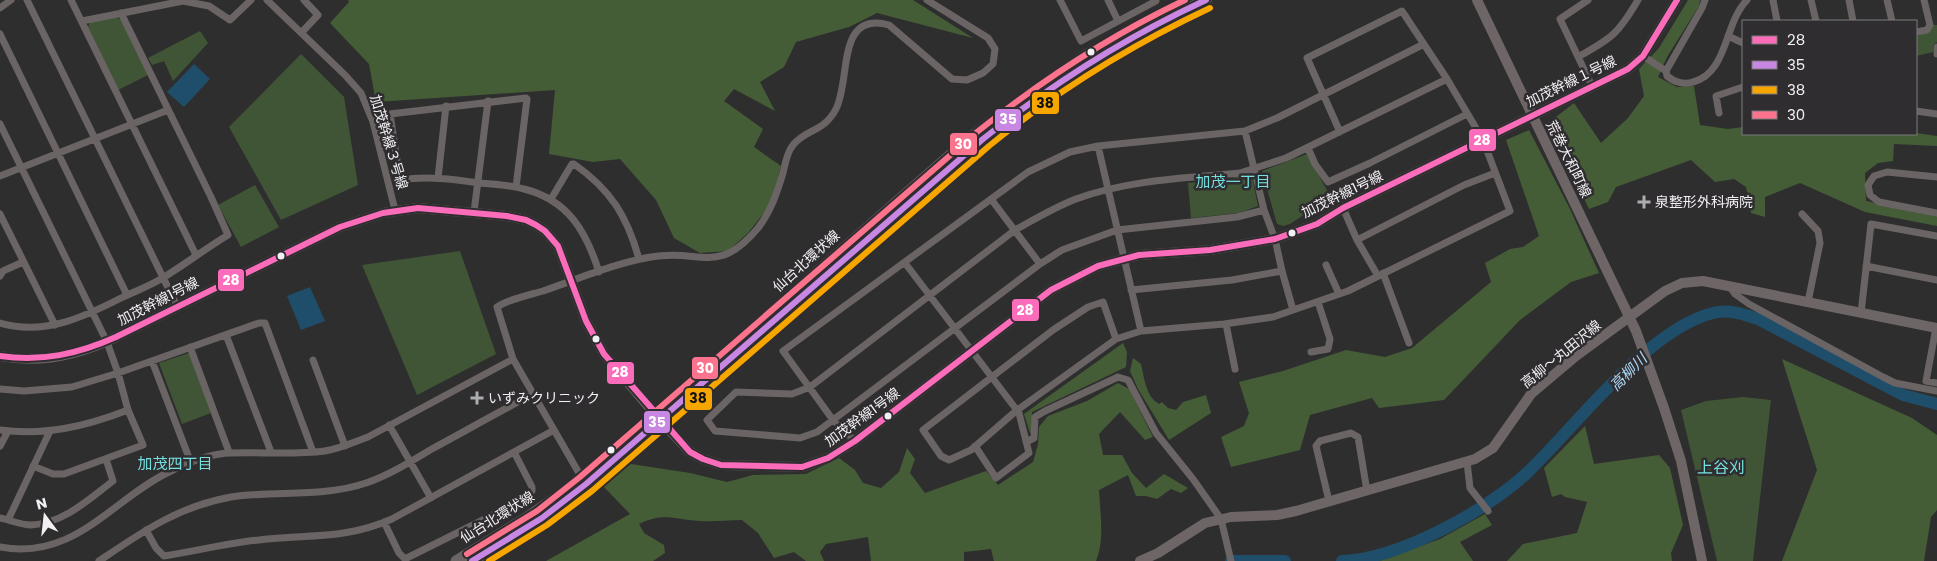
<svg xmlns="http://www.w3.org/2000/svg" width="1937" height="561" font-family="Poppins,'Noto Sans JP',sans-serif">
<style>
.green{fill:#405536}
.forest{fill:#445d37}
.water{fill:#1f4e6a}
.lines{fill:none;stroke-linecap:round;stroke-linejoin:round}
.river{stroke:#1f4e6a;stroke-width:12}
.street{stroke:#6b6464;stroke-width:7}
.secondary{stroke:#6e6566;stroke-width:10}
.primary{stroke:#6b6465;stroke-width:11}
.bus-1-casing{stroke:#302d30;stroke-width:10}
.bus-2-casing{stroke:#302d30;stroke-width:10}
.bus-3-casing{stroke:#302d30;stroke-width:10}
.bus-4-casing{stroke:#302d30;stroke-width:10}
.bus-1{stroke:#fb6dba;stroke-width:6}
.bus-2{stroke:#c787e3;stroke-width:6}
.bus-3{stroke:#f7a600;stroke-width:6}
.bus-4{stroke:#fc738d;stroke-width:6}
.bus-dot{fill:#f1f0f2;stroke:#302d30;stroke-width:2}
.poi-dot{fill:#adacae;stroke:#302d30;stroke-width:2}
.labels{text-anchor:middle;dominant-baseline:central;stroke-width:5;stroke-linejoin:round;paint-order:stroke}
.street-label{font-size:14px;fill:#f1f0f2;stroke:#302d30}
.poi-label{font-size:14px;fill:#f1f0f2;stroke:#302d30;text-anchor:start}
.neighbourhood-label{font-size:15px;fill:#74e0de;stroke:#302d30}
.water-label{font-size:15px;font-style:italic;fill:#abd8f7;stroke:#302d30}
.quarter-label{font-size:16px;fill:#74e0de;stroke:#302d30}
.line-badge{stroke:#302d30;stroke-width:2}
.badge-label{font-size:14px;text-anchor:middle;font-weight:bold;fill:#fff}
.pale-badge-label{font-size:14px;text-anchor:middle;font-weight:bold;fill:#111}
</style>
<rect width="100%" height="100%" fill="#2f2e2f"/>
<!-- green -->
<path class="green" d="M116,17L121,20L148,75L118,90L88,27L90,22Z
M1933,25H1937V42L1933,45V52L1916,56V36L1929,32Z
M200,31L208,43L173,81L164,61L152,65L148,58Z
M301,54L344,97L358,185L281,220L229,127Z
M1307,154L1334,203L1302,216L1290,224L1283,226L1277,224L1262,171Z
M1248,174L1252,177L1258,206L1239,213L1191,218L1188,183L1225,180Z
M255,185L279,227L241,247L218,205Z
M460,251L496,354L417,395L362,265Z
M189,353L211,413L182,424L159,363Z
M1743,397L1771,400L1753,561H1717L1681,410L1706,401Z"/>
<!-- forest -->
<path class="forest" d="M348,0H913L973,38L877,13L849,27L796,42L784,67L760,82L775,111L734,89L724,101L763,129L754,147L781,166L771,204L748,233L728,251L700,253L674,238L656,200L620,159L593,162L549,154L555,90L376,102L369,64L330,23L349,2Z
M1688,0H1700L1699,6L1667,57L1658,77L1677,87L1694,86L1700,125L1728,129L1743,127V134L1916,133L1937,136V146L1894,144L1893,161L1878,163L1865,173L1866,201L1937,216V226L1865,212L1800,183L1765,197V217L1751,213L1746,187L1734,179L1715,182L1691,160L1616,187L1608,202L1589,209L1548,123L1574,103L1601,143L1628,118L1644,96L1639,69L1659,48Z
M1529,130L1569,207L1599,273L1571,282L1520,320L1444,400L1379,408L1372,398L1310,415L1300,450L1231,467L1221,437L1244,426L1249,413L1239,382L1283,371L1346,350L1385,357L1412,348L1491,282L1485,263L1510,249L1523,247L1539,236L1506,140Z
M1123,343L1127,352L1126,367L1032,412V432L1030,433L1024,414Z
M1133,358L1141,364C1144,377 1146,397 1159,404L1162,402L1168,408L1176,410L1183,402L1206,395L1211,413L1169,440L1138,389L1130,371Z
M1782,359L1912,418L1937,435V510L1931,517L1924,561H1782L1817,470Z
M1118,383L1129,389L1153,437L1145,440L1120,412L1099,434L1103,455H1122L1132,473L1146,488L1164,474L1188,488L1181,493L1171,489L1157,499L1146,496H1136L1128,475L1099,490C1100,513 1105,539 1096,561H994L991,549L964,552V561H871L868,537L826,544L820,552L824,561H806L794,552L774,558L758,533L742,520C728,520 713,522 699,521C674,519 663,512 639,524L644,533L664,545L665,553L653,561H546L630,514L602,485L631,464L690,473L727,482L753,475L806,474L839,458L855,470L863,483L881,488L899,472L907,448L915,459L910,473L925,493L986,471L998,485L1033,462L1038,444L1039,427L1048,416L1087,401Z
M1585,426L1594,464L1659,455L1670,468L1683,525L1671,553L1672,561H1507L1523,544L1577,533L1587,502L1565,497L1561,494L1552,497L1544,468Z
M1485,514L1492,525L1460,542L1473,561H1379L1440,539Z"/>
<!-- water -->
<path class="water" d="M194,64L210,79L184,107L167,92Z
M310,287L325,321L301,330L287,296Z"/>
<g class="lines">
<!-- river -->
<path class="river" d="M1231,561H1285
M1342,561C1399,559 1486,511 1528,472C1577,425 1648,329 1713,313C1729,309 1743,314 1758,319L1903,395L1937,404"/>
<!-- street -->
<path class="street" d="M27,0L177,306
M71,0L196,255
M267,0L345,75L361,93L373,122L395,210
M1060,0L1081,41L1156,1V0
M1108,0L1118,21
M1588,0L1560,19L1592,86
M1773,0L1777,21
M1811,0L1816,21
M1849,0L1853,21
M1887,0L1892,21
M0,8L11,0
M82,21L183,1L209,6L230,20L251,0
M302,32L318,15L304,0
M1916,32L1927,30L1930,25L1924,0
M0,34L127,295
M1728,36L1743,43
M1937,47V54
M1643,56L1666,71L1667,76C1674,82 1684,85 1693,82C1728,73 1724,23 1747,0
M1578,57C1612,38 1618,34 1638,0
M1666,71L1702,8L1705,0
M1916,111L1937,114
M1719,113L1716,96L1743,87
M0,124L107,342L118,373L128,410L143,445L64,474H53L33,466
M1245,131L1264,210L1275,239L1282,271L1293,310
M1098,146L1141,331
M1308,148L1315,164L1328,182L1370,163L1467,114
M0,176L168,110
M1937,177L1887,172L1874,176L1868,185L1870,195L1879,202L1937,213
M438,178L446,106
M516,187L527,99L526,98L390,114L400,180C427,176 452,179 479,183C494,184 510,185 524,189C568,200 586,231 599,272
M551,199L572,164H574C611,190 627,216 639,259
M991,199L1040,264
M1343,208L1357,240L1378,276
M1264,210L1237,217L1117,230L1062,250L1040,264L817,432L800,438L715,431L707,420L736,392L792,394L810,387L1015,230C1035,219 1055,207 1076,199C1127,180 1186,178 1240,173L1286,158L1447,79
M474,212L488,101
M0,214L55,325
M1802,214L1818,231L1820,243L1808,302
M1357,240L1464,185L1495,173
M905,263L1019,413L1029,453L996,478L975,446
M1326,265L1339,294
M1866,266L1937,280
M1383,273L1409,343
M0,276L3,271L23,262
M1730,287L1735,294L1749,304L1883,377L1895,383L1937,391
M1131,290L1232,280L1282,271
M1861,313L1871,224L1937,236
M0,323C45,336 84,317 123,297C136,291 149,286 161,279C184,265 205,249 228,235L211,197L121,13
M1226,324L1235,369
M1936,328L1926,381L1937,383
M226,335L271,452
M1116,339L1103,302L1088,307L1053,330L923,430L941,456L949,460L971,450L1016,411L1116,339L1141,331L1224,324L1273,317L1348,291L1510,211L1483,140L1447,79L1402,11L1307,58L1340,132
M190,347L229,452
M1311,352L1328,349L1330,339L1318,302
M313,360L345,446
M152,361L191,463
M0,389L24,391L72,387L118,373L259,323H265L313,452
M389,425L431,498
M0,430C45,436 87,426 128,410
M855,441L833,420L783,351L1028,172L1070,152L1098,146L1245,131L1277,118L1424,44
M1026,442L1034,438L1035,417L1045,411L1118,377L1128,380L1156,433L1193,479L1221,519L1231,561
M0,446L8,431
M1467,462L1470,488L1488,511
M583,480L513,359L497,307C509,299 529,295 543,291C578,279 615,263 651,257C701,248 717,277 758,228C771,211 777,193 783,173C785,164 787,152 793,145C806,129 824,132 836,109C851,80 836,10 889,25L952,79L967,80L983,73L993,64L995,49L988,38L927,0
M1329,501L1316,446L1320,441L1351,433L1358,437L1367,491
M0,518C10,520 21,525 31,525C63,524 89,499 113,481L106,459
M8,520L50,431
M384,522L399,553L405,559L495,514L532,491V487L514,452
M146,530L156,548L164,556C196,551 228,543 259,540C309,534 344,540 392,519L554,430
M0,547C75,561 112,499 169,472C187,463 211,453 231,453C262,452 294,455 325,451C340,449 354,442 368,437L513,359
M99,561C142,532 179,506 231,497C276,490 322,498 366,483C389,475 410,462 430,450C465,431 499,412 533,394"/>
<!-- secondary -->
<path class="secondary" d="M1477,0L1636,331L1664,408L1681,461L1702,561
M0,356C41,364 79,355 116,337L340,227L383,213L418,208L507,216L526,220L536,225L545,231L558,246L586,321L604,354L654,413L690,452L703,459L721,465L802,467L828,458L855,441L1051,290L1098,266L1139,255L1210,250L1275,239L1317,224L1343,208L1628,69L1643,56L1677,0
M1140,561L1158,553L1205,523L1231,517L1277,515L1296,511L1475,459L1493,448L1531,394L1576,356L1665,291L1682,283L1703,281L1937,328"/>
<!-- primary -->
<path class="primary" d="M1050,79L1089,53L1151,20
M456,561L526,518L559,495L613,451L901,198L971,137L1033,91
M472,561L542,518L586,484L983,139L1027,104L1094,60L1176,14L1206,0"/>
<defs>
<path id="bus-1" d="M0,356C42,362 78,354 116,337L340,227L383,213L418,208L507,216L526,220L536,225L545,231L558,246L586,321L604,354L690,452L703,459L721,465L802,467L828,458L855,441L1051,290L1098,266L1139,255L1210,250L1275,239L1317,224L1343,208L1628,69L1643,56L1677,0"/>
<path id="bus-2" d="M472,561L542,518L586,484L983,139C1052,84 1126,37 1206,0"/>
<path id="bus-3" d="M489,561L547,525L592,491L989,146C1057,91 1131,45 1210,8"/>
<path id="bus-4" d="M467,554L537,511L580,477L977,132C1041,81 1111,35 1185,0"/>
</defs>
<!-- bus-1 casing -->
<use href="#bus-1" class="bus-1-casing"/>
<!-- bus-2 casing -->
<use href="#bus-2" class="bus-2-casing"/>
<!-- bus-3 casing -->
<use href="#bus-3" class="bus-3-casing"/>
<!-- bus-4 casing -->
<use href="#bus-4" class="bus-4-casing"/>
<!-- bus-1 -->
<use href="#bus-1" class="bus-1"/>
<!-- bus-2 -->
<use href="#bus-2" class="bus-2"/>
<!-- bus-3 -->
<use href="#bus-3" class="bus-3"/>
<!-- bus-4 -->
<use href="#bus-4" class="bus-4"/>
</g>
<!-- markers -->
<g class="bus-dot">
<circle cx="1091" cy="52" r="4.5"/>
<circle cx="1292" cy="233" r="4.5"/>
<circle cx="281" cy="256" r="4.5"/>
<circle cx="596" cy="339" r="4.5"/>
<circle cx="888" cy="416" r="4.5"/>
<circle cx="611" cy="450" r="4.5"/>
</g>
<g class="poi-dot">
<path d="M1641.5 194.5h5v5h5v5h-5v5h-5v-5h-5v-5h5z"/>
<path d="M474.5 390.5h5v5h5v5h-5v5h-5v-5h-5v-5h5z"/>
</g>
<g class="labels">
<!-- street labels -->
<g class="street-label">
<text transform="translate(1571 81) rotate(-26)">加茂幹線１号線</text>
<text transform="translate(389 142) rotate(73)">加茂幹線３号線</text>
<text transform="translate(1569 159) rotate(64)">荒巻大和町線</text>
<text transform="translate(1342 194) rotate(-26)">加茂幹線1号線</text>
<text transform="translate(806 261) rotate(-42)">仙台北環状線</text>
<text transform="translate(158 301) rotate(-27)">加茂幹線1号線</text>
<text transform="translate(1561 354) rotate(-39)">高柳～丸田沢線</text>
<text transform="translate(862 417) rotate(-36)">加茂幹線1号線</text>
<text transform="translate(497 517) rotate(-32)">仙台北環状線</text>
</g>
<!-- poi labels -->
<g class="poi-label">
<text x="1655" y="202">泉整形外科病院</text>
<text x="488" y="398">いずみクリニック</text>
</g>
<!-- neighbourhood labels -->
<g class="neighbourhood-label">
<text x="1233" y="181">加茂一丁目</text>
<text x="175" y="463">加茂四丁目</text>
</g>
<!-- water labels -->
<g class="water-label">
<text transform="translate(1628 372) rotate(-45)">高柳川</text>
</g>
<!-- quarter labels -->
<g class="quarter-label">
<text x="1721" y="467">上谷刈</text>
</g>
</g>
<g class="line-badge">
<rect x="1031" y="91" width="29" height="24" rx="5" fill="#f7a600"/>
<rect x="994" y="108" width="28" height="24" rx="5" fill="#c787e3"/>
<rect x="1468" y="128" width="29" height="24" rx="5" fill="#fb6dba"/>
<rect x="949" y="132" width="29" height="24" rx="5" fill="#fc738d"/>
<rect x="217" y="268" width="28" height="24" rx="5" fill="#fb6dba"/>
<rect x="1011" y="298" width="29" height="24" rx="5" fill="#fb6dba"/>
<rect x="691" y="356" width="28" height="24" rx="5" fill="#fc738d"/>
<rect x="606" y="361" width="29" height="24" rx="5" fill="#fb6dba"/>
<rect x="684" y="387" width="29" height="24" rx="5" fill="#f7a600"/>
<rect x="643" y="410" width="28" height="24" rx="5" fill="#c787e3"/>
</g>
<g class="badge-label">
<text x="1008" y="124">35</text>
<text x="1482" y="145">28</text>
<text x="963" y="149">30</text>
<text x="231" y="285">28</text>
<text x="1025" y="315">28</text>
<text x="705" y="373">30</text>
<text x="620" y="377">28</text>
<text x="657" y="427">35</text>
</g>
<g class="pale-badge-label">
<text x="1045" y="108">38</text>
<text x="698" y="403">38</text>
</g>
<!-- legend -->
<rect x="1742" y="20" width="175" height="115" fill="#302d30" stroke="#7d7b7e"/>
<rect x="1752" y="36" width="25" height="8" fill="#fb6dba" stroke="#7d7b7e"/>
<text x="1787" y="45" font-size="15" fill="#f1f0f2">28</text>
<rect x="1752" y="61" width="25" height="8" fill="#c787e3" stroke="#7d7b7e"/>
<text x="1787" y="70" font-size="15" fill="#f1f0f2">35</text>
<rect x="1752" y="86" width="25" height="8" fill="#f7a600" stroke="#7d7b7e"/>
<text x="1787" y="95" font-size="15" fill="#f1f0f2">38</text>
<rect x="1752" y="111" width="25" height="8" fill="#fc738d" stroke="#7d7b7e"/>
<text x="1787" y="120" font-size="15" fill="#f1f0f2">30</text>
<!-- north arrow -->
<g transform="translate(45 516) rotate(345)" stroke="#302d30" stroke-width="4" paint-order="stroke">
<path d="M0-4L9 19L0 12L-9 19Z" fill="#f1f0f2"/>
<text y="-8" font-size="14" font-weight="bold" text-anchor="middle" fill="#f1f0f2">N</text>
</g>
</svg>
